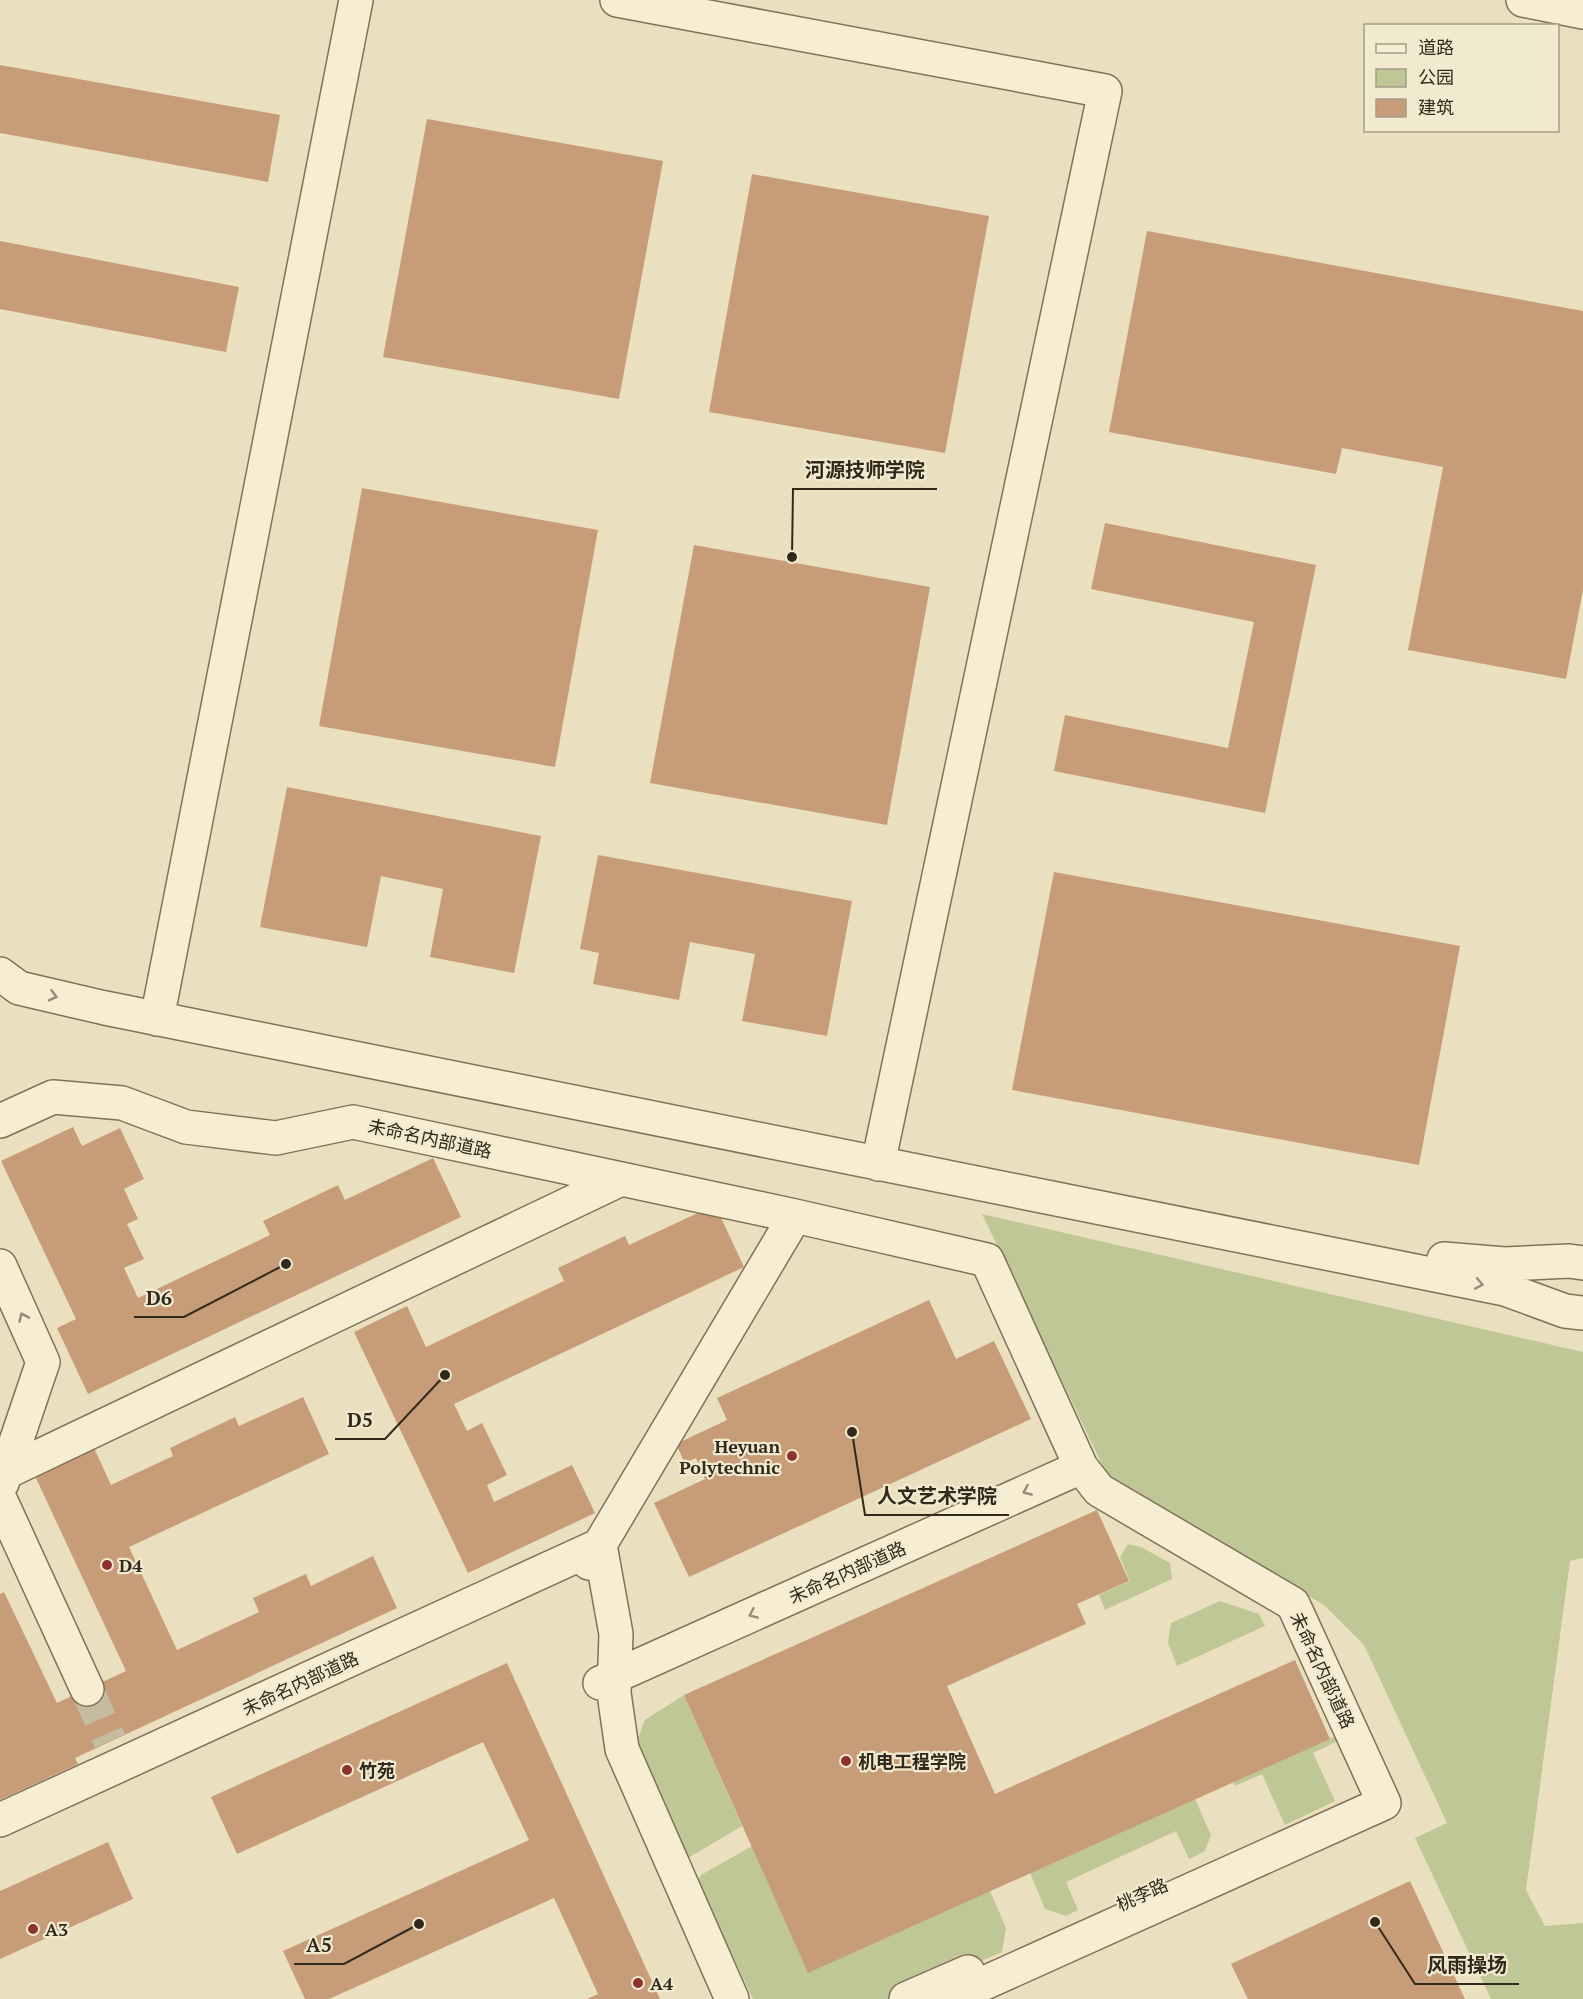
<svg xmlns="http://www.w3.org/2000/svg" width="1583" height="1999" font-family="'PT Serif','Noto Sans SC',serif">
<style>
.green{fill:#bec795}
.building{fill:#c69d78}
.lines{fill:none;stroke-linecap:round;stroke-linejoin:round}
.minor-tunnel{stroke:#c5bb9f;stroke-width:33;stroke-dasharray:33 16;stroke-linecap:butt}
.minor-casing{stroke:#827159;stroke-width:36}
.minor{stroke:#f6edd2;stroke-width:33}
.oneway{stroke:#948b78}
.poi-dot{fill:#8d322e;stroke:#f2eacf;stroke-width:2}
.labels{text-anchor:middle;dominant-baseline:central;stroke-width:4.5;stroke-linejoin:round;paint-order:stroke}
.street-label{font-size:18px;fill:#32291d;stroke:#f2eacf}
.poi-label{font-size:18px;font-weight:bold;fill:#32291d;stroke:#f2eacf;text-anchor:start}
.leader{fill:none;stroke:#32291d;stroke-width:2}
.callout-dot{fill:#32291d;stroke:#f2eacf;stroke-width:2}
.callout-label{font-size:20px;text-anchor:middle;font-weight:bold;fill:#32291d;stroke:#f2eacf;stroke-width:4.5;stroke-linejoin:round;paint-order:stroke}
</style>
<rect width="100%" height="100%" fill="#eae0c0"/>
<!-- green -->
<path class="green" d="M982,1214L1583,1352V1558L1570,1561L1526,1890L1545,1926L1583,1923V1999H1491L1415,1838L1447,1823L1364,1645L1324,1605L1108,1477Z
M1128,1544L1141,1547L1170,1563L1172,1579L1105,1610L1099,1595L1130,1581L1120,1557Z
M1220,1601L1259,1614L1265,1626L1177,1666L1168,1643L1171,1623Z
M684,1695L742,1826L688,1858L682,1854L639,1759L638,1738L645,1720Z
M1336,1736L1338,1741L1313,1753L1335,1801L1285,1825L1262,1774L1235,1786L1233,1782Z
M1195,1799L1211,1835L1205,1851L1189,1859L1176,1831L1066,1882L1078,1910L1066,1916L1045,1909L1030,1873Z
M752,1846L808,1972L990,1891L1006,1928L1002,1952L896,1999H753L697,1881L701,1875Z"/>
<!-- building -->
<path class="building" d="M0,65L280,115L268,182L0,133Z
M427,119L663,161L619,399L383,357Z
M752,174L989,216L945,453L709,412Z
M1147,231L1583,311V590L1566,679L1408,650L1443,467L1342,448L1336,474L1109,432Z
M0,241L239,287L226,352L0,309Z
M362,488L598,530L555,767L319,726Z
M1105,523L1316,565L1265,813L1054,771L1065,715L1228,748L1254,622L1091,589Z
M694,545L930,587L887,825L650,783Z
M287,787L541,836L514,973L430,957L443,889L381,876L367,947L260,927Z
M598,855L852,901L827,1036L742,1021L755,954L690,942L679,1000L593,984L599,953L580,949Z
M1054,872L1460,946L1419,1165L1012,1090Z
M73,1127L82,1146L120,1128L144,1179L124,1189L138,1219L127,1224L144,1259L124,1268L138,1298L270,1235L263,1221L338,1185L345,1200L433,1158L461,1217L88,1394L57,1328L76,1319L1,1161Z
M715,1205L744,1267L454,1404L467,1431L482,1423L507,1475L487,1485L494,1502L572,1465L595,1513L468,1573L354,1332L407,1306L426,1347L564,1281L558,1268L625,1236L629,1245Z
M929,1300L956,1359L994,1341L1031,1419L689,1577L654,1503L705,1479L696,1458L685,1463L676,1444L727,1420L717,1398Z
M303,1397L329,1454L129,1547L177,1650L259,1612L253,1598L306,1574L311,1586L373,1556L397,1608L75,1758L78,1764L0,1800V1594L4,1592L57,1703L126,1671L35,1476L94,1448L111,1485L173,1456L170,1448L235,1417L239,1426Z
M1097,1510L1129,1581L1077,1604L1086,1624L947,1686L995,1794L1295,1660L1330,1739L808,1973L684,1695Z
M507,1663L660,1999H587L598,1994L554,1898L329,1999H305L283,1951L529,1840L483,1742L237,1854L211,1797Z
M108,1842L133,1899L0,1959V1891Z
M1410,1881L1465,1999H1248L1231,1964Z"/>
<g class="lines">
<!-- minor-tunnel -->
<path class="minor-tunnel" d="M87,1689L110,1741"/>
<defs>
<path id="minor" d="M617,0L1105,91L878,1164
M1523,0L1583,12
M0,974L19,988L105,1008L1505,1289L1565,1311L1583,1313
M157,1019L356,0
M0,1121L53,1097L122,1103L186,1127L276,1138L353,1122L795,1216L987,1260L1081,1467L1099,1490L1293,1604L1384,1803L949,1999
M1444,1259L1505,1264L1569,1261L1583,1263
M0,1266L43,1362L2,1483
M0,1475L621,1179
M0,1499L87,1689
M589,1563L795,1216
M600,1683L1081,1467
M0,1820L600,1545L616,1634L614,1693L622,1749L732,1999
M906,1999L968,1972"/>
</defs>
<!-- minor casing -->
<use href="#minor" class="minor-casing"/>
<!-- minor -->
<use href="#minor" class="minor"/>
</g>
<!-- one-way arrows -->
<defs><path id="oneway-chevron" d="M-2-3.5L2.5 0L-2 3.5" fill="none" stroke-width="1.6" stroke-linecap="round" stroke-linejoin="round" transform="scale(1.5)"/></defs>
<g class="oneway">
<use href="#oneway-chevron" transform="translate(53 996) rotate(14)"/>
<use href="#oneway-chevron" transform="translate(1479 1284) rotate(11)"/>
<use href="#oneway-chevron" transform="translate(23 1317) rotate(-114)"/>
<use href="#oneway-chevron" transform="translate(1027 1491) rotate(156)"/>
<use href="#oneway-chevron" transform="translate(753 1614) rotate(156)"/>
</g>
<!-- markers -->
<g class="poi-dot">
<circle cx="792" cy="1456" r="6"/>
<circle cx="107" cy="1565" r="6"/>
<circle cx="846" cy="1761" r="6"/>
<circle cx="347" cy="1770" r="6"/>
<circle cx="33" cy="1929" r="6"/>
<circle cx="638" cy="1983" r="6"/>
</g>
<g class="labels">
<!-- street labels -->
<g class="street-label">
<text transform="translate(430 1138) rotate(12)">未命名内部道路</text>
<text transform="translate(847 1572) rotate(-24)">未命名内部道路</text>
<text transform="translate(1323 1670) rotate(65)">未命名内部道路</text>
<text transform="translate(300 1683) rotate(-25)">未命名内部道路</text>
<text transform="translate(1142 1894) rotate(-24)">桃李路</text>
</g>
<!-- poi labels -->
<g class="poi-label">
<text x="780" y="1446" text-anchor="end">Heyuan<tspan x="780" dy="21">Polytechnic</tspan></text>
<text x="119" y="1565">D4</text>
<text x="858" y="1761">机电工程学院</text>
<text x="359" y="1770">竹苑</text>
<text x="45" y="1929">A3</text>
<text x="650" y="1983">A4</text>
</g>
</g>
<!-- callouts -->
<path class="leader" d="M792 557L793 489H937M286 1264L184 1317H134M445 1375L385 1439H335M852 1432L865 1515H1009M419 1924L344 1964H294M1375 1922L1415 1984H1519"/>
<g class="callout-dot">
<circle cx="792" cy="557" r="6"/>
<circle cx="286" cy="1264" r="6"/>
<circle cx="445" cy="1375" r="6"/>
<circle cx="852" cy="1432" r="6"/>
<circle cx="419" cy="1924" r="6"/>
<circle cx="1375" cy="1922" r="6"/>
</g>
<g class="callout-label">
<text x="865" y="477">河源技师学院</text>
<text x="159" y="1305">D6</text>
<text x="360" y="1427">D5</text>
<text x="937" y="1503">人文艺术学院</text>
<text x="319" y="1952">A5</text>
<text x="1467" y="1972">风雨操场</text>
</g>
<!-- legend -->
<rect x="1364" y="24" width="195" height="108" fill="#f2eacf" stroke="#a59d88" stroke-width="1.5"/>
<rect x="1376" y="44" width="30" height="9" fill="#f6edd2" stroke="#a59d88" stroke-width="1.5"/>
<text x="1418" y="54" font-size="18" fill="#32291d">道路</text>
<rect x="1376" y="69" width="30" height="18" fill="#bec795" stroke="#a59d88" stroke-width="1.5"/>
<text x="1418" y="84" font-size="18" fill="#32291d">公园</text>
<rect x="1376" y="99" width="30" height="18" fill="#c69d78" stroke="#a59d88" stroke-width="1.5"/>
<text x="1418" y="114" font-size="18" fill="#32291d">建筑</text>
</svg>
